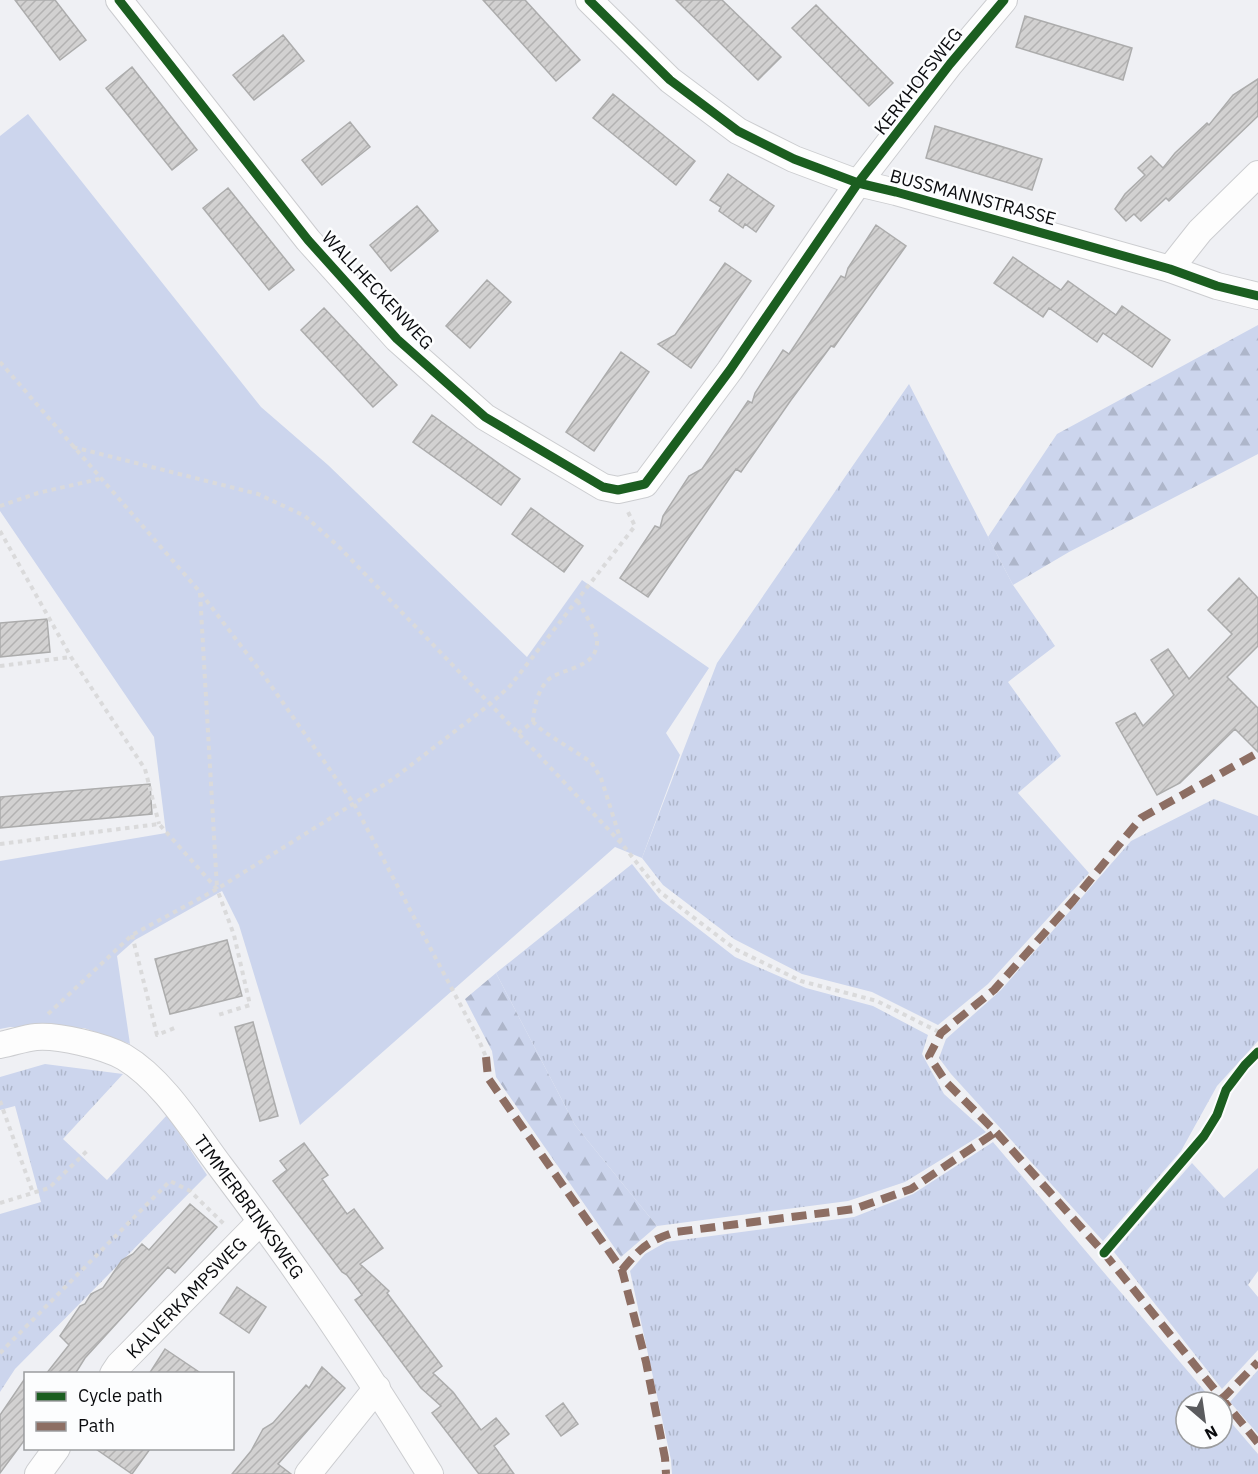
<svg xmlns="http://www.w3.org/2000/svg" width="1258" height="1474" font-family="'IBM Plex Sans',sans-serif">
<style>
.grass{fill:url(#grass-tufts)}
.forest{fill:url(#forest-firs)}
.green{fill:#ccd5ed}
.building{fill:url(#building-hatch);stroke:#acacac;stroke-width:1.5}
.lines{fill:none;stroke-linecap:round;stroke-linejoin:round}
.minor-casing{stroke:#cccdd0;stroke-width:28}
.path{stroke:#dadadb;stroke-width:4;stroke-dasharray:4.5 4.5;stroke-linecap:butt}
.minor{stroke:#fdfdfd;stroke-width:26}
.quiet{stroke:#8d6e63;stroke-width:8;stroke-dasharray:15 8;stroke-linecap:butt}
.cycleway-casing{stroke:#fcfdfe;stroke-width:13}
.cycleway{stroke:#1b5e20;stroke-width:9}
.labels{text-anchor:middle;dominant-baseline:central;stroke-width:5;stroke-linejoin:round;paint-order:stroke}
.street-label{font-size:18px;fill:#0a0b0e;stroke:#fcfdfe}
</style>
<defs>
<pattern id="grass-tufts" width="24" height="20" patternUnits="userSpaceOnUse" patternTransform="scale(1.5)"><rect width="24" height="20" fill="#ccd5ed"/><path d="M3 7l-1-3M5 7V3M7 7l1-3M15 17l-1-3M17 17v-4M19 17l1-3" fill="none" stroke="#aeb6ca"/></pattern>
<pattern id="forest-firs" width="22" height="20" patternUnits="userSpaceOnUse" patternTransform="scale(1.5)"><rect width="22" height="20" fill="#ccd5ed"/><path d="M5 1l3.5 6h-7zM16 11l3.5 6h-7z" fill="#aeb6ca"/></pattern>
<pattern id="building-hatch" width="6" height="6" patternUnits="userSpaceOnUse" patternTransform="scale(1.5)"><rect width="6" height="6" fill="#d2d1d1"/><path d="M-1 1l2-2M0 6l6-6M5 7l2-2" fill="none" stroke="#b3b2b2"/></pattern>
</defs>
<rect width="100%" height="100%" fill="#eff0f4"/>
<!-- grass -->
<path class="grass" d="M909,384L1013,585L1055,646L1008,682L1061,756L1018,793L1089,873L988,984L938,1025L872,992L802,974L734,939L663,885L642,858L717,663Z
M1214,799L1258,816V1041L1217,1086L1181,1151L1103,1241L951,1074L939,1058L946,1039L1001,990L1131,841Z
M632,864L660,899L735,957L806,988L873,1006L928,1035L922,1054L944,1094L986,1132L905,1182L848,1201L657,1226L575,1125L496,973Z
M45,1064L123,1074L63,1139L107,1180L167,1115L207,1175L15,1369L0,1392V1214L41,1202L15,1106L0,1110V1077Z
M993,1142L1214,1402H1186V1438H1222V1412L1258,1454V1474H672L671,1460L630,1271L645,1254L666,1242L854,1217L913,1194Z
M1192,1163L1224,1198L1258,1168V1271L1248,1285L1258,1297V1350L1222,1389L1114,1252Z
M1258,1370V1434L1230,1402Z"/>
<!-- forest -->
<path class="forest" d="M1258,325V454L1069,552L1013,585L988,537L1057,434Z
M496,973L575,1125L657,1226L621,1257L496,1077L492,1051L465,999Z"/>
<!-- green -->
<path class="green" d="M28,114L261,407L328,465L527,657L582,580L709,668L666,733L680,755L642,858L615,847L300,1125L239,925L222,891L135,940L117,956L130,1044L84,1028L10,1027L0,1029V861L166,833L154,737L0,511V136Z"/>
<!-- building -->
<path class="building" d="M15,0H55L86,40L60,60Z
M483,0H525L580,60L556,81Z
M676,0H722L781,57L758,80Z
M816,5L893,83L869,106L792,28Z
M1025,16L1132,48L1123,80L1016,47Z
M283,35L304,61L254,100L233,75Z
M132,67L197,150L172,170L106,88Z
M1258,79V116L1169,201L1166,198L1141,221L1134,214L1126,221L1115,209L1125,194L1145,175L1138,168L1151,156L1163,168L1175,153L1207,123L1209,125L1233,95Z
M613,94L695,161L676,185L593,118Z
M350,122L370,147L322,185L302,160Z
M935,126L1042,159L1032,190L926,158Z
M728,174L774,206L756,232L745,224L743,228L719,211L721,207L710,200Z
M228,188L294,270L269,290L203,208Z
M417,206L438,231L391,271L370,245Z
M876,225L906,246L834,347L831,346L791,400L741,472L736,469L648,597L620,578L655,526L660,528L663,516L689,476L702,469L748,401L752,403L755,393L783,350L789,354L841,276L845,278L848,268Z
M1013,257L1061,290L1068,281L1116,315L1122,306L1170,340L1152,367L1103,333L1097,342L1049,308L1043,317L994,283Z
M725,263L751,281L691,368L658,344L675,335Z
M487,280L511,302L470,348L446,326Z
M324,308L397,385L373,407L301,330Z
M621,352L649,372L594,451L566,432Z
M432,415L520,479L501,505L413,442Z
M531,508L583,546L564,572L512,534Z
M1239,578L1258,598V646L1227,677L1258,708V752L1235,729L1180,783L1157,795L1116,723L1135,713L1143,726L1174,695L1151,660L1168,649L1189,679L1232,634L1208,610Z
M47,619L50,652L0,657V623Z
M150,784L152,814L0,828V797Z
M227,940L242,996L170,1014L155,959Z
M253,1022L278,1116L260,1121L235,1027Z
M304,1143L328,1175L322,1179L347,1214L354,1209L383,1248L360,1264L389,1291L387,1293L442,1366L433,1373L453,1392L481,1430L496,1418L509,1434L494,1446L514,1474H479L432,1413L441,1406L421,1388L355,1300L362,1295L347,1275L342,1272L273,1181L287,1170L280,1161Z
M190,1204L217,1227L175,1273L168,1267L85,1358L75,1374H46L69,1345L60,1336L80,1306L85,1304L91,1294L103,1288L122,1260L133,1254L142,1244L149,1250Z
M237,1287L266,1307L249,1333L220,1313Z
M165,1349L202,1374H149Z
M322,1367L345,1388L278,1464L291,1474H232L251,1451L263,1429L273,1423L306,1385L309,1388Z
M26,1377V1438L0,1473V1415Z
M563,1403L578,1424L561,1436L546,1416Z
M96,1449H150L132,1474Z"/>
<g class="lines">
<defs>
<g id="minor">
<path d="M119,0L308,240L397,339L485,417L603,487L618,490L645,484L730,370L858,183L950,64L1004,0"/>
<path d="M589,0L670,80L738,131L794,159L858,183L896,192L1170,269L1217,286L1258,296"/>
<path d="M1170,269L1200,231L1258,174"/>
<path id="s1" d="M0,1045C12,1043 24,1038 36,1037C58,1035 104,1046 124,1057C163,1080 193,1130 220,1166C295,1265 365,1368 430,1474"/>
<path id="s2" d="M113,1374L119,1365L261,1221"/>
<path d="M38,1474L57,1448"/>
<path d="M308,1474L377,1388"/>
</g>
</defs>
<!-- minor casing -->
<use href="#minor" class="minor-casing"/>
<!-- path -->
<path class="path" d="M0,362L200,592L267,680L354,804L478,1038L486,1057
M73,447L258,494L305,516L339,547L518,733L622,844L660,892L735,949L801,981L877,1001L941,1033
M0,506L38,493L99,479
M0,531L71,657L145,769L159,824
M200,593L217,888
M0,666L71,657
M533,722C534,708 537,693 546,682C558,667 599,671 597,639C596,630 582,610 578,601
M518,733L533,722L543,731L591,762L601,778L621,841
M0,844L159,824L217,889L234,935L250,1005L218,1015
M132,935L157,1035L177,1027
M48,1014L132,935L217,889L393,779L489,705L510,686L635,526L628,512
M0,1101L33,1193
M0,1203L49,1188L87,1151
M1104,1253L1204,1136L1217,1115L1226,1090L1245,1065L1258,1052
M0,1353L170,1181L190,1191L225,1225"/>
<!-- minor -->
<use href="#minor" class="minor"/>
<!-- quiet -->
<path class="quiet" d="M1254,755L1141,818L1073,901L994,990L941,1033L929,1056L946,1082L996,1132L1104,1253L1258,1443
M486,1057L488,1078L622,1270L646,1362L665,1458L666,1474
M622,1270C641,1247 648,1241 676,1232L854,1209L911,1189L996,1132
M1221,1400L1258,1362"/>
<defs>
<path id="cycleway" d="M119,0L308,240L397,339L485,417L603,487L618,490L645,484L730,370L858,183L950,64L1004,0
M589,0L670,80L738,131L794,159L858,183L896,192L1170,269L1217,286L1258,296
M1104,1253L1204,1136L1217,1115L1226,1090L1245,1065L1258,1052"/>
</defs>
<!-- cycleway casing -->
<use href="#cycleway" class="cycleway-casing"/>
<!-- cycleway -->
<use href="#cycleway" class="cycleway"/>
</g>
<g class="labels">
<!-- street labels -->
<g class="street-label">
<text transform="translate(918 81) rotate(-52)">KERKHOFSWEG</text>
<text transform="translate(973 197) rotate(15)">BUSSMANNSTRASSE</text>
<text transform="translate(378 290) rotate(47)">WALLHECKENWEG</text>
<text stroke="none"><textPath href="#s1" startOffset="324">TIMMERBRINKSWEG</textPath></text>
<text stroke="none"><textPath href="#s2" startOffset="106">KALVERKAMPSWEG</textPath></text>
</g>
</g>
<!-- legend -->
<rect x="24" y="1372" width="210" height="78" fill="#fcfdfe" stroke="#9b9c9e" stroke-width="1.5"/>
<rect x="36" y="1392" width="30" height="9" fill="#1b5e20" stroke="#9b9c9e" stroke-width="1.5"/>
<text x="78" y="1402" font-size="18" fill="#0a0b0e">Cycle path</text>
<rect x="36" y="1422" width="30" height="9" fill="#8d6e63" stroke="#9b9c9e" stroke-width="1.5"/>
<text x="78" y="1432" font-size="18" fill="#0a0b0e">Path</text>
<!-- north arrow -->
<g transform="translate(1204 1420) rotate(151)"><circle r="28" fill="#fcfdfe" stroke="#9b9c9e" stroke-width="1.5"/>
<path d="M0-4.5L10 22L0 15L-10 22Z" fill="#5a5b5e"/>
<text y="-9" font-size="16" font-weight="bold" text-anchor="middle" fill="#0a0b0e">N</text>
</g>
</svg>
